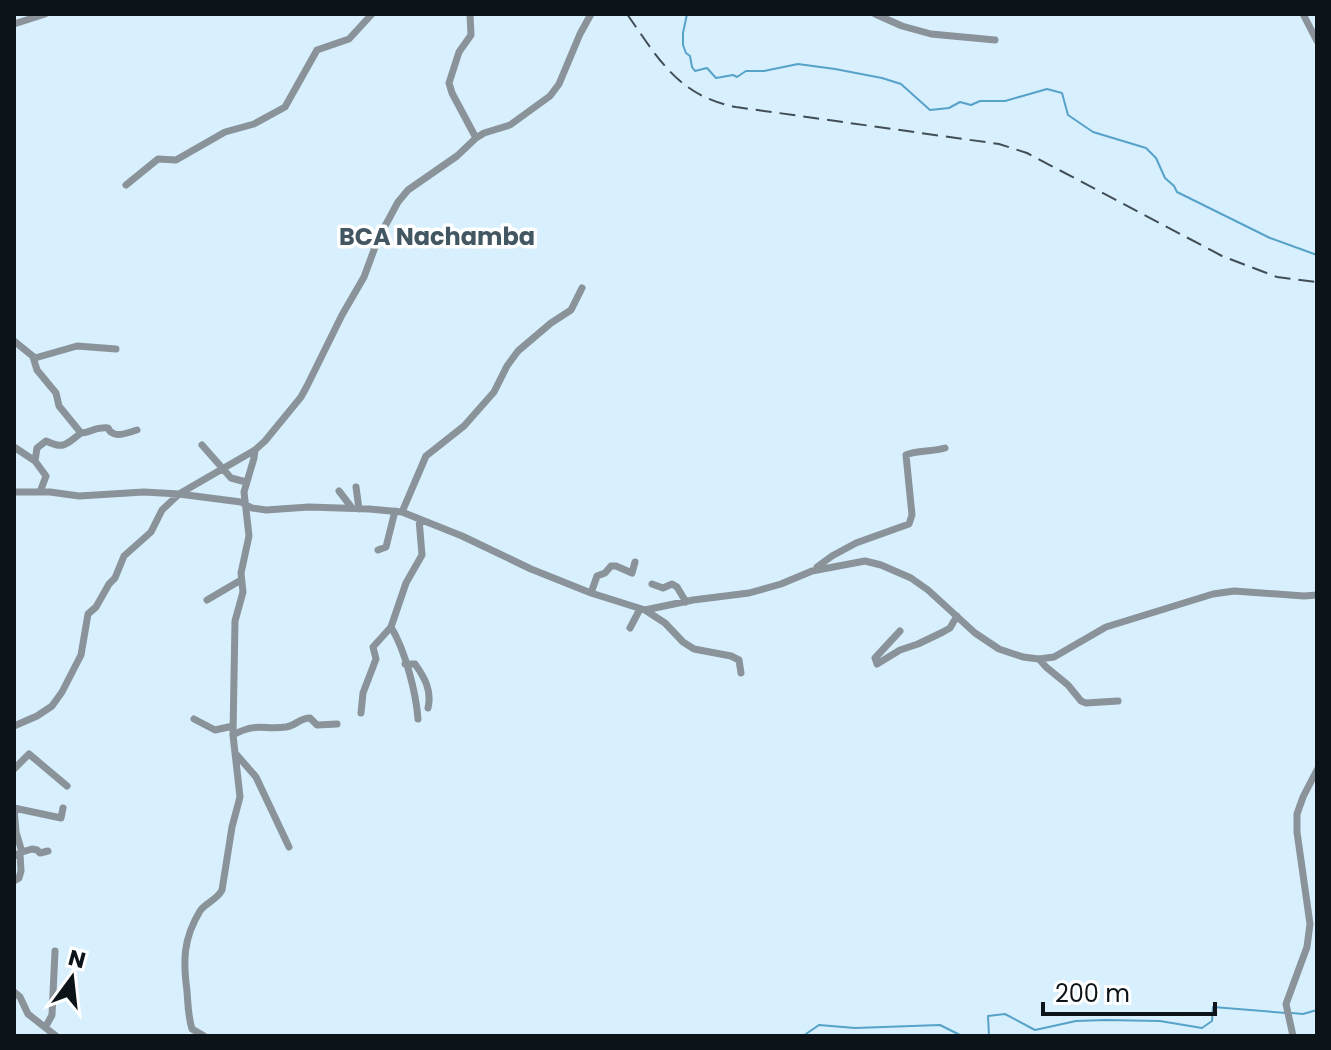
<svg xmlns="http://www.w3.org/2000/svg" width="1331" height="1050" font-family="Poppins,sans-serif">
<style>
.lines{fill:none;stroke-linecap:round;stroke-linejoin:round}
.stream{stroke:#57a2c9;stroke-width:2}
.minor{stroke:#8a9399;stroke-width:7}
.rail{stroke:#424e55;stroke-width:2;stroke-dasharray:16 8;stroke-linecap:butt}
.labels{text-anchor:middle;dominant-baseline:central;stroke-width:7;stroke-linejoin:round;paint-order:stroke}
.quarter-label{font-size:24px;font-weight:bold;fill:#435762;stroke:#fff}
</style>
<rect width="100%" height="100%" fill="#d8effd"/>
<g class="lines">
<!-- stream -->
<path class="stream" d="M687,14L683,33V45L686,53L690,56L692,67L695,71L707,68L716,78L733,75L737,77L746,71H764L798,64L835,69L882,78L901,84L930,110L949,108L960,102L971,105L980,101H1005L1047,89L1062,93L1068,115L1093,132L1146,148L1156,158L1165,178L1174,186L1177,192L1270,238L1317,255
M1292,1013L1303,1014L1317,1010
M803,1036L819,1025L855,1028L940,1025L962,1036
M989,1036L988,1016L1005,1014L1035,1030L1076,1021L1105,1020L1160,1021L1202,1028L1212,1021L1213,1007L1286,1013"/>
<!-- minor -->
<path class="minor" d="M470,14L471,35L459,52L449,83L452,93L476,138
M875,14L902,26L931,34L995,40
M1303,14L1317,41
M14,24L45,14
M126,185L158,159L176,160L225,132L254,124L285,107L317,50L349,39L372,14
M14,341L35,358L77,346L116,349
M33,357L37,370L56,393L59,406L81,433C66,444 65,450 46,441L37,448L35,461
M81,433C89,433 94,428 102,428C114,427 104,430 115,434C121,436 130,432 137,430
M202,445L231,478L246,482
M14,447L35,461L46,476L40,492
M356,487L359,509
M339,491L352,508
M14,492H50L79,496L144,492L179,494L241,502L252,508L266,510L309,507L369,509L402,512L462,536L531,569L591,593L645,610L693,600L749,593L781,584L812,571L865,561L881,565L911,578L928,590L975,633L999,649L1023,657L1039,659L1054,657L1106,627L1213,594L1234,591L1304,596L1317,595
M402,512L426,456L464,426L494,392L507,366L518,351L551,323L571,310L582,288
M378,550L386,547L395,511
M817,567L832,556L856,543L909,524L912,515L906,455C916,450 932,452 945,448
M652,584L663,588L672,584L677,587L686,602
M591,593L597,576L605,573L611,566H616L632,573L635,562
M207,600L241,580
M645,610L665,623L683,642L694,649L731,656L739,660L741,673
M391,627C405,650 416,692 418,719
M630,628L640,609
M1039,659L1046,667L1068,685L1081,701L1086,703L1118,701
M405,664H415C425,678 432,691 428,708
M877,664L900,650L918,644L943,632L950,628L957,616
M877,664L875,658L900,631
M361,713L363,693L376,659L373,647L391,627L406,583L422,555L419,519
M194,719L215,730L233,726
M14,726L37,716L52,706L62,692L81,655L88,614L96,607L109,584L115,578L124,556L151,532L162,510L179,494L255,450L265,441L301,397L307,386L342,315L364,277L378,239L398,202L408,190L457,156L476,138L484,133L510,125L550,96L559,84L580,34L591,14
M233,735C257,722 263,730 286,727C295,726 300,718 310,718L317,725L337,724
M236,754L256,777L289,847
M14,769L29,754L67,786
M14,808L61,818L63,808
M22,852L32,849L37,850L40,853L48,851
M14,856L22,852L16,832L14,808
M14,881L19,878L21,871L20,854
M14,992L20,997L28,1014L56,1036
M46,1026L52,1015L55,951
M204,1036L192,1029C188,1016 188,1005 187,991C183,961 183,939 200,911C205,903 217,900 222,890L232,827L240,797L233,735L235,621L243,592L241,573L249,536L244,492L254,458L255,450
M1293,1036L1286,1004L1307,947L1310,924L1297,832V814L1303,797L1317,770"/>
<!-- rail -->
<path class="rail" d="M627,14C658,58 678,96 736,107L999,144L1027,153L1222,256L1277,277L1317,282"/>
</g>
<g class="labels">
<!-- quarter labels -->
<g class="quarter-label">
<text x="437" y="236">BCA Nachamba</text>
</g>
</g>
<!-- border -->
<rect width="1331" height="1050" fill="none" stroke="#0c1419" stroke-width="32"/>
<!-- north arrow -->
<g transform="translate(72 978) rotate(15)" stroke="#ffffff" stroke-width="6" paint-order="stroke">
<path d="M0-6L14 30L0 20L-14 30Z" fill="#0c1419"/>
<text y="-12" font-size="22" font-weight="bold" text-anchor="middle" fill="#0c1419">N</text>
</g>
<!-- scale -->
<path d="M1043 1002v12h172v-12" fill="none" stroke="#0c1419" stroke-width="4"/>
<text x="1055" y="1002" font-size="24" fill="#0c1419" stroke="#ffffff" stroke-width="6" paint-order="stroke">200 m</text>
</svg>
